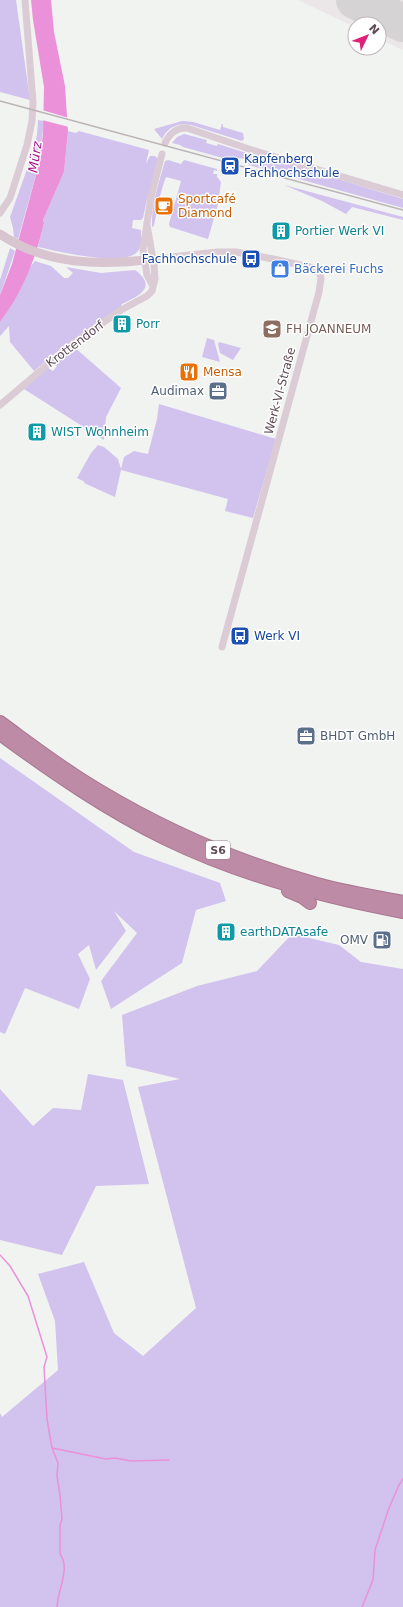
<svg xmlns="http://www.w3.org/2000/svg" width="403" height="1607" font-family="'DejaVu Sans',sans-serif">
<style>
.airport{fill:#ebe6e8}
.green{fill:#d2c2ee}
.water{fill:#ea91da}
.pier{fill:#f1f3f1}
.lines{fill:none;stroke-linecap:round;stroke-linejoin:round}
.stream{stroke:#ea91da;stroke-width:1.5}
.runway{stroke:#d6d3d4;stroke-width:38}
.highway-casing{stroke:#a97690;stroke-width:14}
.street{stroke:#dacbd4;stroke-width:7}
.secondary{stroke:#d9c5cf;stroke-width:9}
.highway{stroke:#bd8ba5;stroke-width:12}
.rail{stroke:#bbb3b6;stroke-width:1.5}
.labels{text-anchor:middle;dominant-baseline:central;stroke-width:3;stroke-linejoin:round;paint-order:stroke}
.shield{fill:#fff;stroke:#8e8088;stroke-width:1}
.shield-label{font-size:11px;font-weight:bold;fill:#5e4955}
.transit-label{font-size:12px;fill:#164399;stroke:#fff;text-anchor:start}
.food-label{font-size:12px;fill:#c56008;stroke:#fff;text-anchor:start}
.culture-label{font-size:12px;fill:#0d838f;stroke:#fff;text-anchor:start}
.shop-label{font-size:12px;fill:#366cbe;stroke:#fff;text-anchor:start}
.education-label{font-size:12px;fill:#785e54;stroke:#fff;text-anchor:start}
.street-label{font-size:12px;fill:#5e4955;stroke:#fff}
.service-label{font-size:12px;fill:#4e5e75;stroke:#fff;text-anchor:end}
.water-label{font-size:13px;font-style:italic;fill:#a9118e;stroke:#fff}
</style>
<rect width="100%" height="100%" fill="#f1f3f1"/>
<!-- airport -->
<path class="airport" d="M298,0H403V50L379,39V24H355V27Z"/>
<!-- green -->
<path class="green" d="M0,0H16L30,100L0,92Z
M38,120L44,121L39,164L18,239L14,237L13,228L10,217L32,155L37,135Z
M182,121L193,122L220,130L222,124H223V127L243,133L244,139L242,141L191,125C179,122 167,127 162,139L154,129Z
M68,131L76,133L79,131L149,150L146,164L150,156H155L158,159L150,193L147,199L143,218L141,220H133L132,228L141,230C141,236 142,246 138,251C126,268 57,251 38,247L44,223L43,220L64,172Z
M184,134L207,140L206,143L217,146L218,144L253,155L256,161L239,158L237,162L183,147L180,145L172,143L177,137Z
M256,154L403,199V208L249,165L246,160L253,163L258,161L254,155Z
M168,160L181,164L184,160L217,169V171L214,170L213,174H217V177L221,182L218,204L208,239L170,227L169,224L181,181L166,177C160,192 157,210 154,226L152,227C151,205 159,182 165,161Z
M284,185L403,217V220L352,207L346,214L322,201Z
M10,248L15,251L0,295V280Z
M35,261L51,266L64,278H68L73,273L66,267L101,273L135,270C158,287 139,296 122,304L121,306L122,308L87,332H84L80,334L79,337L66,344L34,371L10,342L9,326L0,336V322L9,309L30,267Z
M207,338L214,340L220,362L202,357Z
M219,342L241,348L233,360L220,353L218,344Z
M73,346L121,388L106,417L104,440L24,389L48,368L53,371L57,366L53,364Z
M159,404L276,439L253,518L225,511L228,499L121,470L115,497L84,483L85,482L77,478L91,453L98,445L104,447L118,459L121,469L124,457L134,451L148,454L157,419Z
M0,758L134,852L220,883L226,901L196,910L182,963L111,1009L101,981L137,933L114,911L126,931L96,970L89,945L78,954L90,979L79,1009L25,988L5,1034L0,1032Z
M292,934L339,945L361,962L403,969V1607H0V1413L2,1417L58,1370L55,1321L38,1274L84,1262L114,1333L143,1356L196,1308L138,1087L180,1079L126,1066L122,1015L197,986L257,971Z
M88,1074L123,1080L149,1184L96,1186L62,1255L0,1240V1089L33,1126L53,1108L81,1110Z"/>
<!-- water -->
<path class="water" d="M31,0H51L54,32L65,86L68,131L64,172L43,220L44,223C36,258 22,293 0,322V295L12,264L39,164L43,134L44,87L33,20Z"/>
<!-- pier -->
<path class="pier" d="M42,110L69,118V127L42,120Z"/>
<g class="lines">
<!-- stream -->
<path class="stream" d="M0,1255L10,1266L28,1296L47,1357L44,1367L47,1419L52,1448L58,1463L57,1476L60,1495L62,1519L60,1525V1554C71,1568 57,1592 57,1607
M52,1448L106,1459L115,1458L131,1461L169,1460
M362,1607L373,1580L375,1550L389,1508L399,1485L403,1479"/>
<!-- runway -->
<path class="runway" d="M355,0L403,23"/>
<defs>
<path id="highway" d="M0,722C33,746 65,771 100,791C167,831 241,863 317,884C345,892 374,896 403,902
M0,734C53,773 107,810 166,839C240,875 322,897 403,912
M288,891L302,897L310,903"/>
</defs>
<!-- highway casing -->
<use href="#highway" class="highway-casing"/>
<!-- street -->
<path class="street" d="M165,143C169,134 177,127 187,128L252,150L403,195
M0,213L10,198L27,145L32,121L33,102L25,0
M153,259L217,252H236L273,259L314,268L320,274L321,278L319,292L222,647
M153,286L147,275L143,249L151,197L162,154
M0,405L72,344L121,310L147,296L152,291L155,279L154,265L147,225"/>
<!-- secondary -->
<path class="secondary" d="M0,234C46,265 100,266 153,259"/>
<!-- highway -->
<use href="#highway" class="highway"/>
<!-- rail -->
<path class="rail" d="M0,101L403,210"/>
</g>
<!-- icons -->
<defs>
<symbol id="station-square" viewBox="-11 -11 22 22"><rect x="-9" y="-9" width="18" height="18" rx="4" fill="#1a4fb4" stroke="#fff"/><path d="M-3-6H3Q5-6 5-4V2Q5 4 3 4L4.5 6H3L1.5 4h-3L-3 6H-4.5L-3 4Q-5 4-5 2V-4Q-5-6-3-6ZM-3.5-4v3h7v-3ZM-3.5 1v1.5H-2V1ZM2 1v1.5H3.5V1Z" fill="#fff"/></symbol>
<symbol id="cafe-square" viewBox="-11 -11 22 22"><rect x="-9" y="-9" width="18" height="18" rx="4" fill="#e8710a" stroke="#fff"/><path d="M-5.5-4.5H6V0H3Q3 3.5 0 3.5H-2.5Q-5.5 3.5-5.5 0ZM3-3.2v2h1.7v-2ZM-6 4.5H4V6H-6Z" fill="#fff"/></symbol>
<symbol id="building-square" viewBox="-11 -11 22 22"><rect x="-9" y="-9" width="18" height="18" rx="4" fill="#0f9aa8" stroke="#fff"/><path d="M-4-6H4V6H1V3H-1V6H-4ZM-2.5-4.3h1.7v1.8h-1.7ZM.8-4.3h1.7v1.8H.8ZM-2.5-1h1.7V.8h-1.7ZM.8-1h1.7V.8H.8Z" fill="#fff"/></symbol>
<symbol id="bus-square" viewBox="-11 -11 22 22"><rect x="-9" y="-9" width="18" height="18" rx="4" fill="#1a4fb4" stroke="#fff"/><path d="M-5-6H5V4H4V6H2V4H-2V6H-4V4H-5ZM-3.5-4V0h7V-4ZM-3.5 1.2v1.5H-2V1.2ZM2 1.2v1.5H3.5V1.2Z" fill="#fff"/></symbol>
<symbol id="shop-square" viewBox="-11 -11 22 22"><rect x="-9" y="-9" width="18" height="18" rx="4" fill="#3f7fe0" stroke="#fff"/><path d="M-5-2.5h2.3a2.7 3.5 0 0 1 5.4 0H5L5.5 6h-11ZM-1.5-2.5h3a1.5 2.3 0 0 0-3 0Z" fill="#fff"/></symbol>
<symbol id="university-square" viewBox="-11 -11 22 22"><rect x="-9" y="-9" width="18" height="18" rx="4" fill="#8d6e63" stroke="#fff"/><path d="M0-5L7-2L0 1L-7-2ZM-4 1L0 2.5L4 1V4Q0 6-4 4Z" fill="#fff"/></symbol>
<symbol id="restaurant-square" viewBox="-11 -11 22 22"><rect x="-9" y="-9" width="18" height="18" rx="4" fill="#e8710a" stroke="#fff"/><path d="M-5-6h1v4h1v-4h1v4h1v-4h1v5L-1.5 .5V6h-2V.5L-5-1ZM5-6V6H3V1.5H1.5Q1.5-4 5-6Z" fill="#fff"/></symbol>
<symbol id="office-square" viewBox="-11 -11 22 22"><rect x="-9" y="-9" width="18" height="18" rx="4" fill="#5c6f8a" stroke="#fff"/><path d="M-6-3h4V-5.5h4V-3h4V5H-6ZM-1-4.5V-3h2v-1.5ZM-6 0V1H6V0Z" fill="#fff"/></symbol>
<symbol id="fuel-square" viewBox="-11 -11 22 22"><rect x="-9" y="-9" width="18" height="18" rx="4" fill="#5c6f8a" stroke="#fff"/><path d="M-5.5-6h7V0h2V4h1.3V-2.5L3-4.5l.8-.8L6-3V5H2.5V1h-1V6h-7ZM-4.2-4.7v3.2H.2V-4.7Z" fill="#fff"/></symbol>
</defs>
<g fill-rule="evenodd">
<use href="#station-square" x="219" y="155" width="22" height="22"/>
<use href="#cafe-square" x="153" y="195" width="22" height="22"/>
<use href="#building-square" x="270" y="220" width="22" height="22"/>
<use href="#bus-square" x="240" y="248" width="22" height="22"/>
<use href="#shop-square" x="269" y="258" width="22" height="22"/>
<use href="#building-square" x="111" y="313" width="22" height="22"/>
<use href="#university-square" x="261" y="318" width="22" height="22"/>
<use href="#restaurant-square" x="178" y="361" width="22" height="22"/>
<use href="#office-square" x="207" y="380" width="22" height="22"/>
<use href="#building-square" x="26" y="421" width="22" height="22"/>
<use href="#bus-square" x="229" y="625" width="22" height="22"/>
<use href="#office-square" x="295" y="725" width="22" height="22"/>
<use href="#building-square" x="215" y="921" width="22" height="22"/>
<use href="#fuel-square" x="371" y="929" width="22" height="22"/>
</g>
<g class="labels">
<!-- shield labels -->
<rect class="shield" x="206" y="841" width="24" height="18" rx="3"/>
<g class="shield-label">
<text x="218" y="850">S6</text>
</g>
<!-- transit labels -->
<g class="transit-label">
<text x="244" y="159">Kapfenberg<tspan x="244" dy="14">Fachhochschule</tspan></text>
<text x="237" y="259" text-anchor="end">Fachhochschule</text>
<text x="254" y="636">Werk VI</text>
</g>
<!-- food labels -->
<g class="food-label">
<text x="178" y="199">Sportcafé<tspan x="178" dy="14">Diamond</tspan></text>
<text x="203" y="372">Mensa</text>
</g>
<!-- culture labels -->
<g class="culture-label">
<text x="295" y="231">Portier Werk VI</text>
<text x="136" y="324">Porr</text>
<text x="51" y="432">WIST Wohnheim</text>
<text x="240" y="932">earthDATAsafe</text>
</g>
<!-- shop labels -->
<g class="shop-label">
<text x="294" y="269">Bäckerei Fuchs</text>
</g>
<!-- education labels -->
<g class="education-label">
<text x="286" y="329">FH JOANNEUM</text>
</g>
<!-- street labels -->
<g class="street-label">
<text transform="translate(75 344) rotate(-37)">Krottendorf</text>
<text transform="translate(280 391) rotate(-75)">Werk-VI-Straße</text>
</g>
<!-- service labels -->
<g class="service-label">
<text x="204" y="391">Audimax</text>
<text x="320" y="736" text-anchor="start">BHDT GmbH</text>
<text x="368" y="940">OMV</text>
</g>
<!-- water labels -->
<g class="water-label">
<text transform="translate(35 157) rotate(-82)">Mürz</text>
</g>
</g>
<!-- north arrow -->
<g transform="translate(367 36) rotate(47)"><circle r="19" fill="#ffffff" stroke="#bfb6bb"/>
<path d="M0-3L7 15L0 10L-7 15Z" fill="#df2079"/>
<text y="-6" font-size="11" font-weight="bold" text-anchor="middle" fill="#5e4955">N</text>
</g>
</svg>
